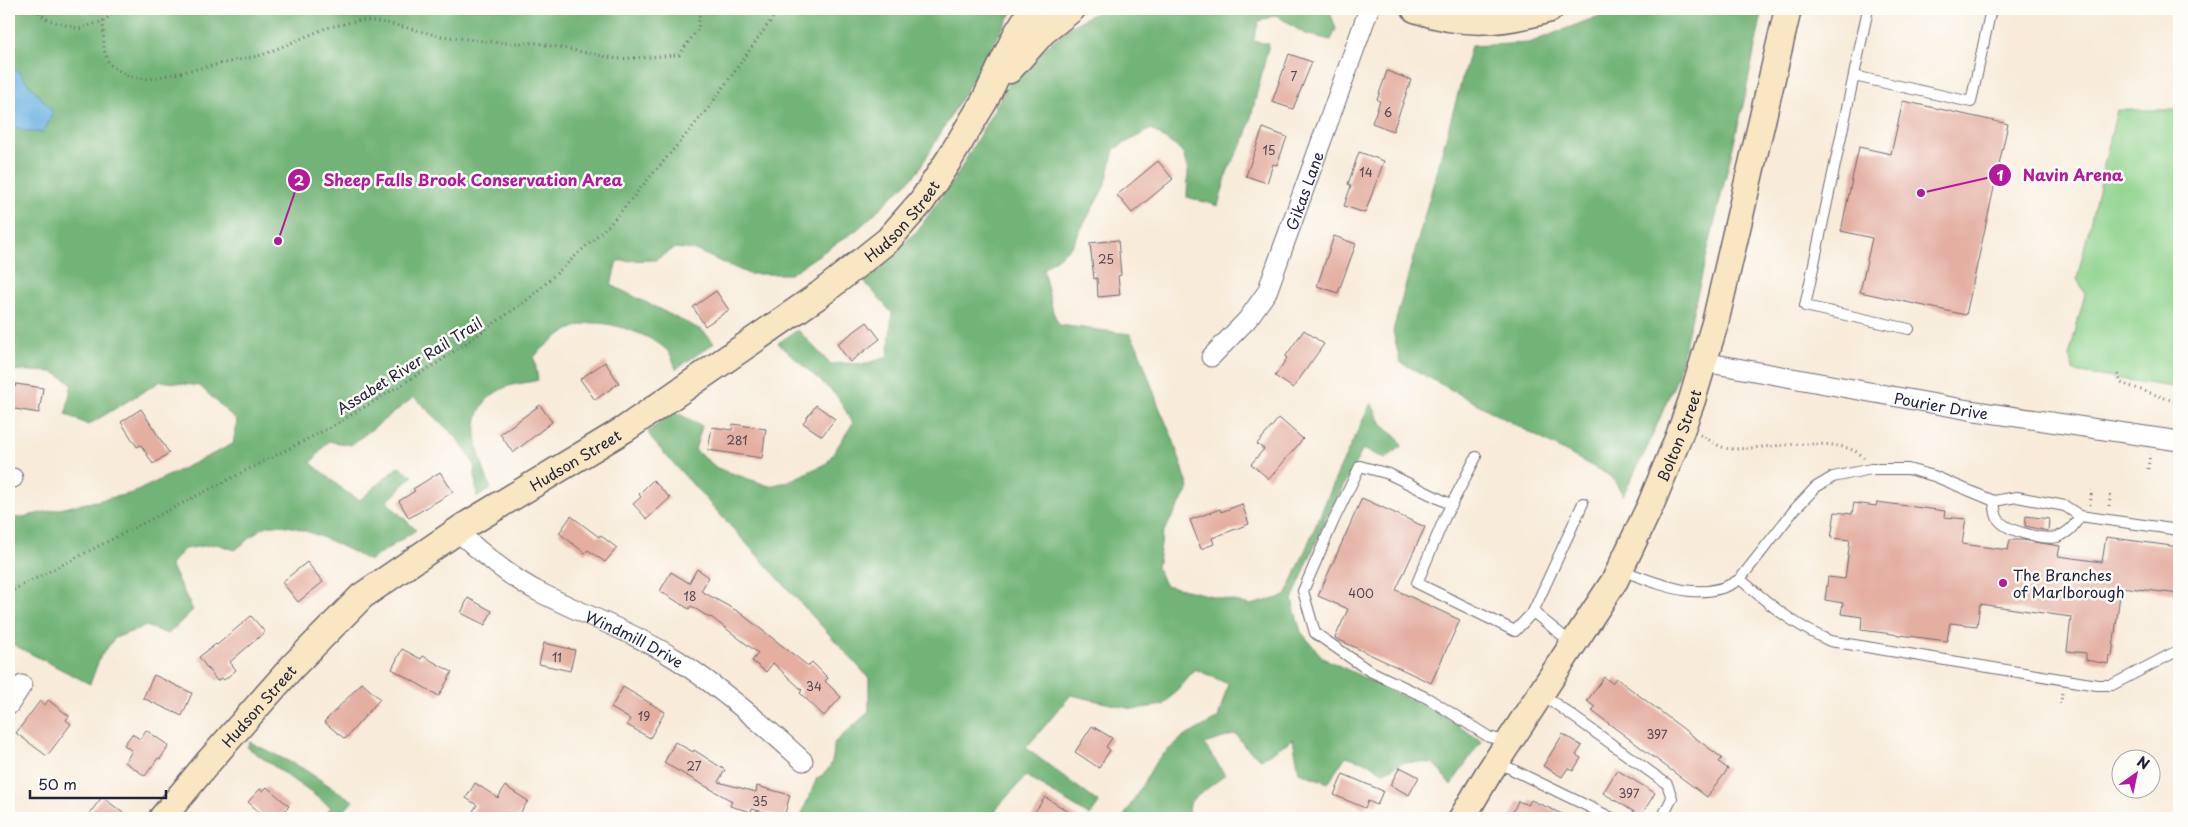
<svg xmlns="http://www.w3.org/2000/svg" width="2188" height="827" font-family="'Playpen Sans',sans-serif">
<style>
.green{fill:#8dd28b;stroke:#587a63}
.forest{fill:#72b477;stroke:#4a6b59}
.water{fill:#69b3e2;stroke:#466a8e}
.building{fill:#e4aea1}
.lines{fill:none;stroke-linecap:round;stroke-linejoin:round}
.lane-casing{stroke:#6d6872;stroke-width:12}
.street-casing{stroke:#6d6872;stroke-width:21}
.secondary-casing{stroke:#6d6872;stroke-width:29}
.path{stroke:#6d6872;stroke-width:3;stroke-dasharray:1 4;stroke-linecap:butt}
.lane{stroke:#fff;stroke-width:10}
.street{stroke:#fff;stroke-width:19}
.secondary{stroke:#f9e7c3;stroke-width:26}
.poi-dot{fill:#b5179e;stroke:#fdfcf7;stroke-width:2}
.labels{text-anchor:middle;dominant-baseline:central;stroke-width:5;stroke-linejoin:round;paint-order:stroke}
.number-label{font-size:12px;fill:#524554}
.street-label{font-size:15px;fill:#22223b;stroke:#fdfcf7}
.poi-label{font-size:15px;fill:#22223b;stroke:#fdfcf7;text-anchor:start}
.leader{fill:none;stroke:#b5179e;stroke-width:2}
.callout-dot{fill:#b5179e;stroke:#fdfcf7;stroke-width:2}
.mark-label{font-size:15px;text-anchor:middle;font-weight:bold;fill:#fff}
.callout-label{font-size:16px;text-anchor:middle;font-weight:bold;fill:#b5179e;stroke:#fdfcf7;stroke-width:5;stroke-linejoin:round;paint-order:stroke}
</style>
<rect width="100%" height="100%" fill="#fdfcf7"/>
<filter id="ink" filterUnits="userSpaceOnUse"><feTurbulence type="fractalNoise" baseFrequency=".02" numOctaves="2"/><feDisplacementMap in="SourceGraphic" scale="10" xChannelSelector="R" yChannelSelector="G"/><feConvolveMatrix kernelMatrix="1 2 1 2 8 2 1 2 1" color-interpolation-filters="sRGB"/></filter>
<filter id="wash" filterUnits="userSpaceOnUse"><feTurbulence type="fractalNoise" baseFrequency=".0096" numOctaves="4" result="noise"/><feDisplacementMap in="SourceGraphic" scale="20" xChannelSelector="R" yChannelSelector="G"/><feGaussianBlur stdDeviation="1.12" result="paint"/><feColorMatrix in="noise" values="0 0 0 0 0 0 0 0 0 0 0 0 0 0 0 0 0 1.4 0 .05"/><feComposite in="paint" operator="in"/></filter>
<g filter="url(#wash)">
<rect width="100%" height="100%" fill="#f8ebd9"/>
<!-- green -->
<path class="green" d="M2117,110H2179V388L2074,372L2069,356L2085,294L2077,279Z"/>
<!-- forest -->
<path class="forest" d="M9,9H1014L917,173L858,229L790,274H749L695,250L675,248L655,260L617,261L611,285L703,331L714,343L676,369C674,364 673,358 670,354C659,337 605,318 585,324C565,329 548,342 534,357L538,380C528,383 514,383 504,388C460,409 477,452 491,489L477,497L474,464L456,437L414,397L351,445L328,441L311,463L346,492L360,500L399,466L413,476L387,502L416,530L369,561C349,549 286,516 265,527C255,532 245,543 235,550L217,544L184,549L170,565L193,610L168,634L146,626L115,638L100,657L90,684L10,643L15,617L9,614V516L18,518L133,493L233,444L237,421L200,386L161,381L88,425L66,414L72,383L53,372L9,370Z
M1102,9H1323L1330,12L1336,29L1331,40L1305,34L1276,15L1259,21L1253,41L1269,44L1246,137L1228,170L1218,206L1187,197L1188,171L1182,151L1151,129L1114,149L1106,183L1072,246L1043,269L1053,312L1059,325L1130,334L1138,348L1159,407L1173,439L1189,488L1163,533L1157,567L1165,585L1250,605L1286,596L1340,468L1371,403L1383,426L1397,437L1402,446L1385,459L1363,449L1325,520L1292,600L1301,632L1323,658L1444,716L1481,741L1451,785L1433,763L1405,762L1383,772L1368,763L1346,756L1328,783L1299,772L1293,739L1261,759L1245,747L1236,734L1204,744L1225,775L1191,801L1187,818H1123L1157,760L1182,738L1218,718L1228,684L1195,669L1164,705L1133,709L1071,695L1026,748L1099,803L1090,816L1026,776L995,810L1008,818H800L817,778C832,771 834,758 834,743L869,712V678L653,441L648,432L674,411L702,426L695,450L717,468L769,486L787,482L827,463L853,423L837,396L778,343L798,330L831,365L841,363L864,364L888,357L892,313L863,280L918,230L957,175L1011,80L1066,29Z
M1617,9H1763L1743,105L1677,378L1647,448L1623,495L1612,477L1400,362L1393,331L1471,46L1529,43Z
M250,742L302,768L353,801L338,818H322L331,807L247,747Z"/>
<!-- water -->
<path class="water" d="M9,61L53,112L44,132H28L9,124Z"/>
<g id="blocks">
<!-- building -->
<path class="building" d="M1289,54L1312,62L1293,109L1272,102Z
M1387,71L1411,80L1393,131L1372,123L1380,101L1377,100Z
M1903,101L2008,124L1966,315L1860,292L1872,238L1841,231L1859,147L1891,154Z
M1263,128L1287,137L1277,165L1273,164L1267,183L1246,176Z
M1359,152L1384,161L1365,213L1344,206L1351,186L1348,184Z
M1158,161L1173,179L1132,213L1117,195Z
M1334,236L1356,244L1338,293L1317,286Z
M1118,240L1121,275L1118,276L1120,295L1098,297L1097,278L1094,279L1090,243Z
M716,291L729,310L705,326L693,307Z
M867,322L880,339L850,362L837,344Z
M1304,330L1324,344L1293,388L1275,376L1287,358L1285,357Z
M605,362L619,383L595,400L580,379Z
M16,384L43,388L39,413L9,408V386L15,387Z
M540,405L552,422L513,453L500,434Z
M816,405L835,419L822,436L803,423Z
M141,409L169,453L153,464L141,445L137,447L121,422Z
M1279,418L1303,439L1269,479L1251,464L1264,449L1257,444Z
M733,424L766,429L762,458L708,450L712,427L732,430Z
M440,472L453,492L409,518L399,501L415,491L413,489Z
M653,480L670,498L647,519L633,504L641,497L639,494Z
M1362,498L1425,527L1396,590L1460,620L1431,683L1335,638L1348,609L1318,596Z
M1877,502L1945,511L1944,517L1966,519L1962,544L2008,550L2010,540H2023L2060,546L2058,556L2102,562L2106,537L2179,547V594L2121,587L2112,656H2109L2108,664L2086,660V653L2067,651L2071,617L1980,604L1977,626L1950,623L1947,641L1861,630L1862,617L1841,614L1843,603L1825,600L1828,577L1845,579L1850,540L1831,538L1835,512L1852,514L1854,503L1876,506Z
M1242,504L1249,524L1212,538L1214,544L1201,549L1190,520L1220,509L1221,512Z
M571,516L599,537L600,535L617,548L605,562L588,550L585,553L559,533Z
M2026,516L2049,519L2048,531L2025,526Z
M307,562L323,582L298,602L282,582Z
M697,569L709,577L701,591L739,612L808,666L812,662L828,678L825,681L841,697L824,716L800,693L802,690L773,663L766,672L752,661L758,653L711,617L710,618L691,606L689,609L660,591L671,572L689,583Z
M468,598L492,611L485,625L461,613Z
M251,616L265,632L230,662L236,670L224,680L222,678L217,681L199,657L216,644L217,645Z
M544,643L575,650L570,671L539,664Z
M402,649L421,659L423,656L452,672L439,696L392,669Z
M154,675L192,693L182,716L143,698Z
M1604,677L1612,683L1616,678L1722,758L1719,762L1728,769L1707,797L1592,711L1595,707L1587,701Z
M362,683L380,699L345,739L324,722Z
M623,687L665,712L650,738L627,725L630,719L611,708Z
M48,700L69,716L66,720L71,724L47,756L16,733L40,701L45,705Z
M1092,726L1112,738L1106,747L1110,750L1099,768L1075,752Z
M146,730L169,746L160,759L158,758L145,776L125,762L132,751L124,745L132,734L140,739Z
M1563,734L1582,746L1576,755L1581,758L1573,771L1568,768L1562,777L1543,766Z
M675,742L693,752L694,750L725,770L718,782L756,792L757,786L790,795L784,817L752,809L751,812L730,806L732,801L664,763Z
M1400,767L1419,777L1409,795L1390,785Z
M1617,770L1655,793L1641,816L1603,793Z
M1343,774L1383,791L1377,805L1368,801L1365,808L1334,795Z
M475,783L498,798L505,786L528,801L517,818H485L473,811L477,805L466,798Z
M267,787L289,806L278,818H266L248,802L260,789L263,791Z
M102,797L130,818H86Z
M1045,797L1079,818H1031Z
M1531,800L1571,818H1510L1518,801L1528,805Z"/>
</g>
</g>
<g filter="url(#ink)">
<use href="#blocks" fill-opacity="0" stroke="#6d6872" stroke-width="1"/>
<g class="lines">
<defs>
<path id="lane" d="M1868,9L1805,306L1909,329
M1854,76L1971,102L1991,9
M1476,457L1445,517L1417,583L1515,631L1533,612
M1994,501C1995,506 1995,512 1997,517C2003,531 2043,540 2057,537C2069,533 2074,526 2080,516
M1452,505L1389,474L1360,466L1333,522L1303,591L1315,633L1368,670L1429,699L1489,737L1509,742
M1621,570C1659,584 1703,605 1740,579L1795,509L1816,487L1833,477L1871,469H1908L1934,476L1994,501L2017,497L2065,506L2080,516L2179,530
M1740,579C1770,605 1794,625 1830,641L2097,685H2112L2179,650
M1573,644L1533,612L1583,503
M1542,694L1667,784L1672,798L1662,818
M1497,762L1612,818"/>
<g id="street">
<path id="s1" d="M1211,357L1247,320L1267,292L1369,9"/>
<path id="s2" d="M1704,362L1969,410L2179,441"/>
<path d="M9,478H13"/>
<path id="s3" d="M457,531C483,554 508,576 539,592C584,615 633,632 676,659C722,689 763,724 803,761"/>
<path d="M9,705L22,685"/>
</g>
<g id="secondary">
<path d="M1415,9C1463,26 1502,23 1550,9"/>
<path d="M1009,70L1043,32L1072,9"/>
<path id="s4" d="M162,818L210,760L293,666L362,596L463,527L625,429L819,295L888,240L922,201L950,158L985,100L1016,35L1032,9"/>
<path id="s5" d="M1462,818L1488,774L1615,580L1651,504L1679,436L1692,400L1715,323L1788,9"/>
</g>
</defs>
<!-- lane casing -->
<use href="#lane" class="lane-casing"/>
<!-- street casing -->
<use href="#street" class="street-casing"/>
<!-- secondary casing -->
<use href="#secondary" class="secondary-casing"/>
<!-- path -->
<path class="path" d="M35,9L48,20L79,29L103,21L104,50L109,64L129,77L150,79L262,55L326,28L361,20L387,23L440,36L502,43H536L618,59L679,55L698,29L700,9
M103,21L120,9
M2118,374L2121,383L2179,403
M1700,435C1711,440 1720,449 1732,449C1763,449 1843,433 1864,458
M2148,469L2150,454
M2090,505L2092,490
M2109,506L2111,492
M9,592L333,426L439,362L530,298L611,223L707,110L779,9
M2061,704L2062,692"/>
<!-- lane -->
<use href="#lane" class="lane"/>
<!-- street -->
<use href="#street" class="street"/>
<!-- secondary -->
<use href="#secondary" class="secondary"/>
</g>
</g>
<!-- markers -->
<circle class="poi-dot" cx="2003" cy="583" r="5"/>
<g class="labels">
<!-- number labels -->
<g class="number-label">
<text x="1294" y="76">7</text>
<text x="1388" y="112">6</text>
<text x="1269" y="150">15</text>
<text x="1366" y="172">14</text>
<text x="1106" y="259">25</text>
<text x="737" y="440">281</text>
<text x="1361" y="593">400</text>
<text x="690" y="596">18</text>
<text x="557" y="657">11</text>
<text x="814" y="686">34</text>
<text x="644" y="716">19</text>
<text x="1657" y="734">397</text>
<text x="694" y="766">27</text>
<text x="1629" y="793">397</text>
<text x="760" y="801">35</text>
</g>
<!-- street labels -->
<g class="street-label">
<text stroke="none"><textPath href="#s1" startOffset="194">Gikas Lane</textPath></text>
<text stroke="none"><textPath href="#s4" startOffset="958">Hudson Street</textPath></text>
<text transform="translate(409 365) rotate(-32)">Assabet River Rail Trail</text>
<text stroke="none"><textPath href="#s2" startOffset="241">Pourier Drive</textPath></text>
<text stroke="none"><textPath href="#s5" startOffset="441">Bolton Street</textPath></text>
<text stroke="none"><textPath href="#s4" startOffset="552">Hudson Street</textPath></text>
<text stroke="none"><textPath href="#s3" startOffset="209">Windmill Drive</textPath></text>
<text stroke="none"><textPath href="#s4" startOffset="148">Hudson Street</textPath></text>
</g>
<!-- poi labels -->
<g class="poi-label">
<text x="2013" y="574">The Branches<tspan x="2013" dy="17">of Marlborough</tspan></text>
</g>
</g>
<!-- callouts -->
<path class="leader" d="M1921 193L2000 175M278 241L299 180"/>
<g class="callout-dot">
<circle cx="1921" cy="193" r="5"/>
<circle cx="278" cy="241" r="5"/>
<circle cx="2000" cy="175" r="12"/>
<circle cx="299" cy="180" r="12"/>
</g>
<g class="mark-label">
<text x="2000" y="181">1</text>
<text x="299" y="186">2</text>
</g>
<g class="callout-label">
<text x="2073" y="181">Navin Arena</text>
<text x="473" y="186">Sheep Falls Brook Conservation Area</text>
</g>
<!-- margin -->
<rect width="2188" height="827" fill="none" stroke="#fdfcf7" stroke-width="30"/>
<!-- north arrow -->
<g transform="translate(2136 774) rotate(33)"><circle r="24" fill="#fdfcf7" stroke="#a5a5ac"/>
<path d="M0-4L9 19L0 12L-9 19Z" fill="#b5179e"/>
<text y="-8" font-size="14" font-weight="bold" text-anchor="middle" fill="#22223b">N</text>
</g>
<!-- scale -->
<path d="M30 790v8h136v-8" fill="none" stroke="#22223b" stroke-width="2.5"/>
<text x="38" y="790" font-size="15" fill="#22223b" stroke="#fdfcf7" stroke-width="4" paint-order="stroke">50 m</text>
</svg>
